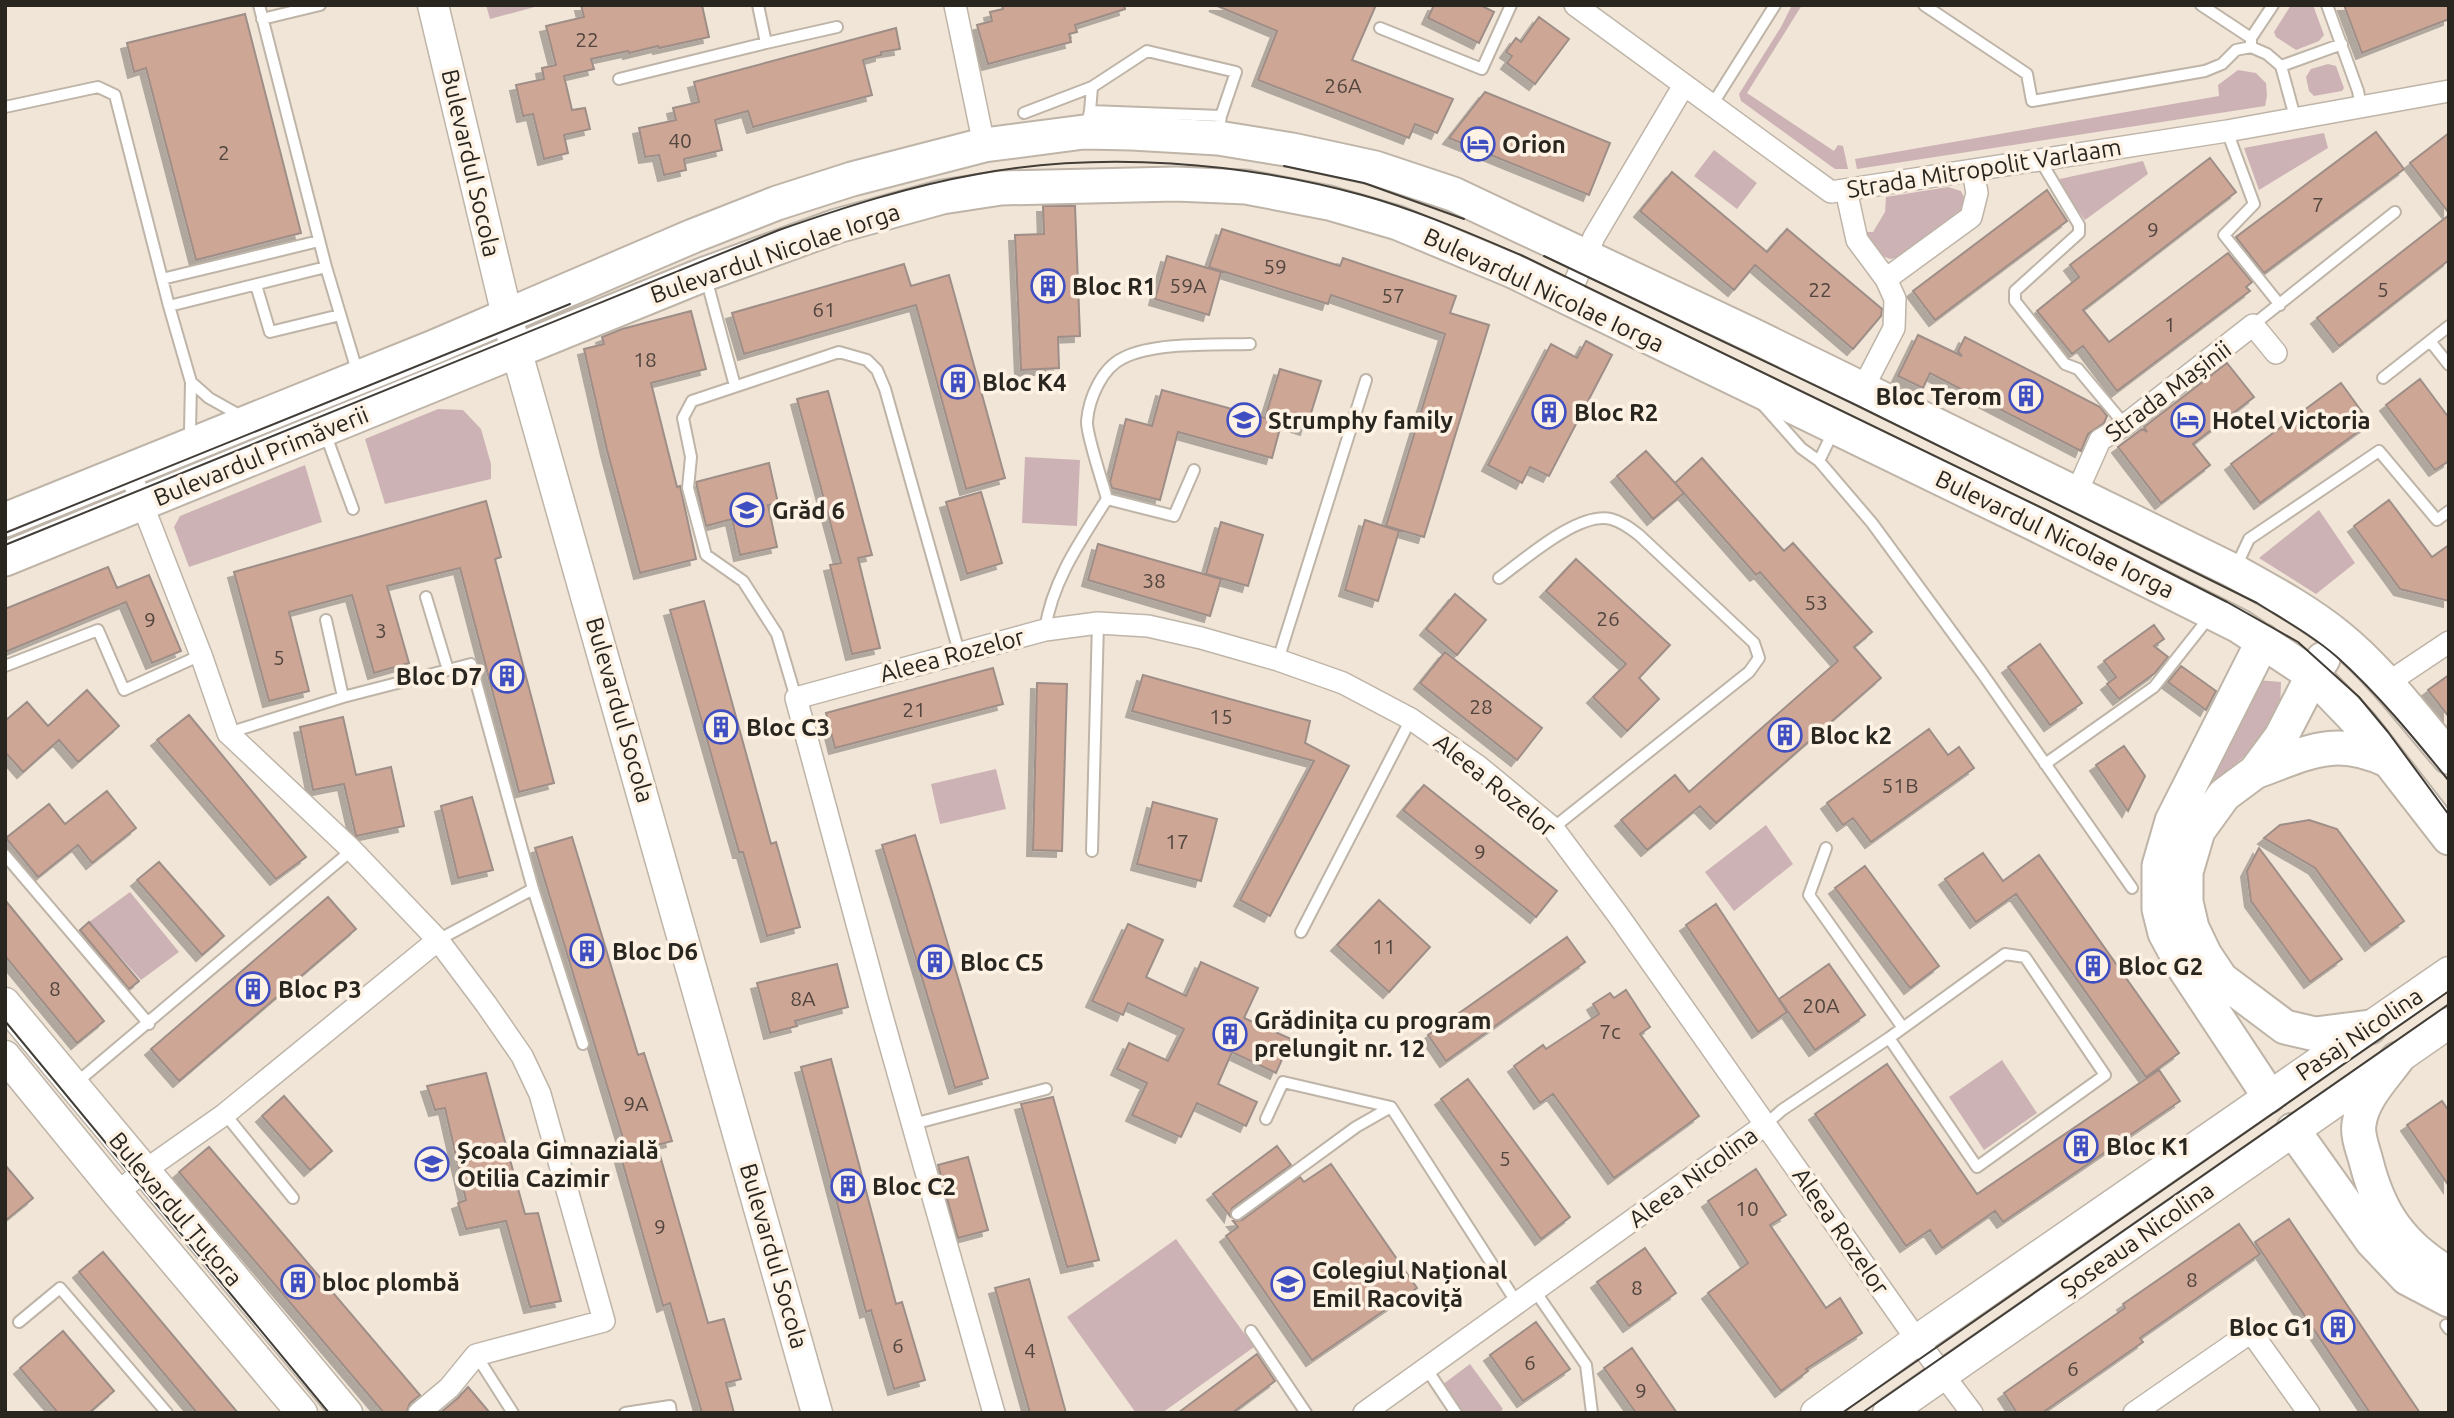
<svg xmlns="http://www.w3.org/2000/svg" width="2454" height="1418" font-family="Ubuntu,sans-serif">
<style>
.green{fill:#cdb2b5}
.building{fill:#cda696;stroke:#9e8e87;stroke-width:2;filter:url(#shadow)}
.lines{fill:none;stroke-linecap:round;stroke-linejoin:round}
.lane-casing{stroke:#beb4a7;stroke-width:14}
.street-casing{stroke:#beb4a7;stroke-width:24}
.secondary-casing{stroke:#beb4a7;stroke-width:33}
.primary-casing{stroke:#beb4a7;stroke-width:37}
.lane{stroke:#fff;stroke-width:10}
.street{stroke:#fff;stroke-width:21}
.secondary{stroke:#fff;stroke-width:30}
.primary{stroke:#fff;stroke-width:33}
.tram{stroke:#423e37;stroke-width:2}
.labels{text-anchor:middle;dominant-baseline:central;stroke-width:7;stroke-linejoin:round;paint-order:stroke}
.number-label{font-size:21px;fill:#52463e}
.poi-label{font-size:24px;font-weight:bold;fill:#292620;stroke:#fdf2e4;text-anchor:start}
.street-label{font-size:24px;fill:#292620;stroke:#fdf2e4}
</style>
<defs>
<filter id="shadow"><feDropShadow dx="-6" dy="6" stdDeviation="0" flood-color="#0004"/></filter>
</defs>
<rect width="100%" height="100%" fill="#f0e5d7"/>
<!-- green -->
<path class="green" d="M486,5H542L490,19Z
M1792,5H1802L1747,93L1834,151L1838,145L1843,146L1848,169H1835L1741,101L1739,94L1781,27Z
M2291,5H2313L2324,35L2319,41L2296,50L2276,37L2274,32Z
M2328,64L2336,66L2344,88L2342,91L2314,96L2309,91L2306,77L2311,69Z
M2238,70L2256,73L2266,83L2267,96L2265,106L1857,169L1855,159L2219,96L2218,85Z
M2324,133L2328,148L2259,190L2244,148Z
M1714,150L1757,183L1737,209L1694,176Z
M2143,161L2148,174L2085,220L2055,180Z
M1948,187L1961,191L1965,199L1961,213L1903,257L1890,259L1878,254L1864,232H1873L1885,212L1886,197Z
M438,409L463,410L481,429L491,464V479L385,504L365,439Z
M1025,457L1080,460L1077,526L1022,523Z
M305,465L322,522L189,567L174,527L180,516Z
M2319,510L2355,563L2316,594L2259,558Z
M2257,680L2281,682L2280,710L2271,733L2210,786L2205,782Z
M996,769L1006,809L940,824L931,784Z
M1766,825L1793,864L1734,911L1705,872Z
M130,892L179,952L141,980L89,922Z
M2002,1060L2037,1113L1984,1150L1949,1097Z
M1176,1239L1254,1347L1162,1413H1136L1067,1317Z
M1470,1364L1503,1409L1499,1413H1463L1442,1385Z"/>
<!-- building -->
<path class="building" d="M581,5H702L709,37L659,48L658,46L629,53L628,51L591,59L594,69L564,76L572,110L585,108L590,129L564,135L568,153L544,159L533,114L523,116L516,85L544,79L542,68L556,65L546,26L584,17Z
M1002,5H1124L1125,9L1075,25L1077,32L1069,34L1071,42L988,64L977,25L992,21L990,12L1003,9Z
M1215,5H1376L1352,60L1453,99L1437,133L1415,124L1409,138L1258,80L1277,31Z
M1434,5H1480L1494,12L1479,43L1428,18Z
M2344,5H2449V19L2362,53Z
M245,14L301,233L196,260L146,68L134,72L127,43Z
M1539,17L1569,39L1535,84L1507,63L1512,56L1506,52L1516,38L1521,42Z
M896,28L900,49L881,52V55L863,60L872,95L753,127L748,111L715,120L722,150L684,159L686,170L664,175L659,155L645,157L639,128L676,120L673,108L699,102L694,82Z
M1485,92L1610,143L1589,195L1449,138Z
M2376,132L2404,169L2264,273L2236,237Z
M2449,133V213L2410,163Z
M2210,158L2236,192L2083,310L2109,342L2228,253L2252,282L2246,287L2250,291L2117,391L2083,346L2072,354L2037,311L2079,277L2070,265Z
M1672,172L1767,252L1787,229L1882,309L1881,316L1853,349L1755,265L1734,290L1640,211Z
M2047,190L2067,221L1935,320L1913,291Z
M1043,206H1075L1080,336L1058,337L1059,368L1021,370L1015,235L1044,234Z
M2449,215V260L2339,346L2317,318Z
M1222,229L1340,266L1343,258L1456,296L1450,313L1489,325L1424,537L1386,526L1445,334L1331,295L1328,304L1209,267Z
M1167,256L1221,272L1209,315L1155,299Z
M904,264L911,286L949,275L1005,478L966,489L916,305L744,354L732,313Z
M691,311L706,369L651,383L677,487L680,486L696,559L640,573L607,450L584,349L604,344L602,337L622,329Z
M1918,335L1962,356L1958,351L1965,337L2100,407L2107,416L2104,423L2088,434L2081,451L1930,373L1923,388L1898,376Z
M1586,341L1612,355L1549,476L1530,467L1522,483L1488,465L1551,344L1577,358Z
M2227,363L2254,397L2193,444L2210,465L2161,503L2118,447L2142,429L2147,432L2144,427Z
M1280,369L1321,381L1306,429L1282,421L1272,458L1178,432L1160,500L1112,488L1110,482L1126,419L1152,426L1162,390L1265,418Z
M2420,379L2449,418V461L2435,470L2386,405Z
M2341,383L2370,423L2260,503L2231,464Z
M828,391L872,555L858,558L880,648L852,654L830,565L841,563L797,399Z
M1646,451L1684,493L1653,519L1617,476Z
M1702,458L1784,551L1793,543L1872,632L1854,647L1881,678L1716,823L1700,806L1647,850L1621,820L1675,775L1689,792L1838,661L1760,572L1756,575L1675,483Z
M769,463L778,503L768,505L777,547L740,555L732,519L706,526L696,482Z
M981,492L1002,563L967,574L946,502Z
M2389,500L2432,557L2449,545V601L2400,589L2354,526Z
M486,501L501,557L495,559L554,783L519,792L460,568L387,586L409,663L374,673L352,595L289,612L309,691L269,701L234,572Z
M1365,520L1399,531L1378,601L1345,590Z
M1221,522L1263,535L1248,586L1206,574Z
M1098,544L1221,579L1210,616L1088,580Z
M1576,559L1670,645L1639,678L1659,699L1627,731L1593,697L1626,664L1546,591Z
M108,567L117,588L149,575L181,651L152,663L126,602L5,652V609Z
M1455,594L1486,620L1457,655L1426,629Z
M704,601L771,844L776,842L800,927L767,936L743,852H739L670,610Z
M2154,625L2164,639L2154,646L2168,657L2155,673L2119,699L2107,684L2116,677L2104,661Z
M2040,644L2082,703L2050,725L2008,667Z
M1445,652L1542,728L1517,760L1420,683Z
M2181,666L2216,691L2206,710L2168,682Z
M993,668L1003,704L835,748L826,713Z
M1143,675L1310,721L1305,743L1349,766L1270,916L1240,900L1314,761L1132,711Z
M2449,675V717L2428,690Z
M1037,683L1067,684L1062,851L1033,850Z
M87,690L119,726L78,762L59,740L23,772L5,752V721L27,702L48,726Z
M189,715L306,857L276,879L157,740Z
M343,717L356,775L391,767L404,826L356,836L344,784L313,790L300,727Z
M1929,729L1948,755L1959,747L1974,768L1871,842L1853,818L1843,825L1827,803Z
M2124,746L2145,776L2128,811L2096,765Z
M1424,785L1557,891L1536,917L1403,810Z
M107,791L136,828L92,863L78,845L38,877L6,838L49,804L65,824Z
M472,797L493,870L458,878L441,806Z
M1153,802L1217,819L1201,881L1137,864Z
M2309,820L2337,829L2404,921L2371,945L2315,868L2264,838L2280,825Z
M915,835L988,1078L955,1088L882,845Z
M572,837L638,1055L644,1053L672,1141L657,1145L708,1323L724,1319L741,1379L726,1383L734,1413H702L670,1303L663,1306L621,1157L628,1155L535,848Z
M2259,848L2342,959L2310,982L2251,901L2247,871Z
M1983,853L2003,881L2039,855L2179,1053L2146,1077L2016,894L1976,922L1945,879Z
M159,862L224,936L202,955L137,880Z
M1865,866L1939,966L1910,988L1835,888Z
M328,897L356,929L179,1081L151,1049Z
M5,900L104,1021L77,1043L5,956Z
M1379,900L1430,947L1389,992L1337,945Z
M1716,904L1787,1012L1758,1032L1686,925Z
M89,922L139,981L129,989L80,930Z
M1128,924L1163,940L1146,977L1186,996L1201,962L1258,988L1244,1018L1291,1039L1276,1073L1232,1052L1218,1084L1257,1102L1246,1126L1197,1103L1181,1137L1132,1115L1147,1083L1117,1069L1129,1043L1168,1061L1184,1029L1128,1003L1123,1015L1092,1001Z
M1567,937L1585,962L1446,1061L1428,1035Z
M837,964L848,1007L795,1021L797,1026L770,1033L757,983Z
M1829,964L1865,1015L1815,1050L1779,999Z
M1626,990L1650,1027L1640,1034L1699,1116L1614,1178L1553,1094L1540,1103L1514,1066L1543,1045L1546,1049L1599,1014L1593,1004L1610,993L1614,998Z
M831,1059L896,1304L902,1302L925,1380L894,1389L871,1310L866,1312L801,1067Z
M1887,1064L1977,1194L2159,1070L2180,1101L2003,1222L1995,1211L1942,1248L1930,1230L1906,1246L1815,1114Z
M486,1073L525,1214L538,1213L561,1301L530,1307L506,1221L466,1229L458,1203L466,1200L445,1108L435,1110L427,1086Z
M1468,1079L1570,1217L1541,1239L1441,1099Z
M284,1096L332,1151L310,1170L262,1116Z
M1053,1097L1099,1260L1067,1267L1021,1104Z
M2442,1101L2449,1111V1186L2407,1125Z
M1277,1146L1291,1165L1232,1208L1230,1216L1213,1194Z
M209,1147L420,1395L410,1403L406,1413H384L179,1172Z
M968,1157L988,1230L958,1238L938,1165Z
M1331,1164L1417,1288L1312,1360L1226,1236L1238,1227L1233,1221L1242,1220L1300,1177L1304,1182Z
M5,1165L33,1198L5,1221Z
M1756,1169L1786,1215L1770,1225L1826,1308L1840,1298L1862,1333L1806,1369L1808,1371L1781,1391L1708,1293L1748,1263L1708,1201Z
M2289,1219L2420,1413H2370L2255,1242Z
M2239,1224L2260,1254L2140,1338L2143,1342L2042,1413H2017L2004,1393L2125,1308L2123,1304Z
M1645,1248L1676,1293L1629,1326L1597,1282Z
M103,1252L238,1413H197L79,1272Z
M1029,1279L1066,1413H1030L995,1288Z
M1536,1322L1570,1369L1523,1401L1490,1355Z
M63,1331L114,1391L89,1413H58L20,1368Z
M1632,1348L1677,1413H1636L1604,1368Z
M1257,1354L1275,1381L1232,1413H1178Z
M468,1387L490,1413H440L458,1398Z"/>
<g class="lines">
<defs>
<path id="lane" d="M259,5L326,267L358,374
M758,5L766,43L837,27
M1924,5L2027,74L2032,101L2205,71L2222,64L2236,50L2251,47L2267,54L2281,66
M2201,5L2251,38
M2327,5L2358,91L2361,106
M262,19L320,5
M1380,28L1482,69L1511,5
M2251,44V38L2273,5
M619,79L766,43
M1712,105L1775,5
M5,107L98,87L115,95L169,306L191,382L190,431L193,440
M1090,111L1221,116
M1024,113L1092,87
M2295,117L2281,66L2342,44
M1086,128L1090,111L1092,87L1147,51L1236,72L1221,116L1218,135
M2227,131L2254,204L2224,235L2280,305
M2040,160L2079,225V233L2015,291V301L2065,364L2078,369L2125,425
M706,278L735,386
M162,279L319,241
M256,285L270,332L340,315
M169,306L326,267
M2253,325L2395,212
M2430,341L2449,365
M2383,378L2449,326
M191,382L209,398L234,412L238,422
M1763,405L1801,448L1819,461L1872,523L1982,673L2132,888
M325,433L353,509
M1819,461L1833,432
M1107,499L1174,516L1194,470
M2235,569L2249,539L2379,451L2437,520L2449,511
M1499,578C1525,559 1579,511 1611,519C1622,522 1630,528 1639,535L1754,643L1759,658L1749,672L1553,828
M326,620L343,697
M1045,630C1052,581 1081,540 1107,499C1103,483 1086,434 1087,421C1089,398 1102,368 1123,358C1154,342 1215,345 1250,344
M1278,660L1366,380
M5,666L98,630L124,690L201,655
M448,670L471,664L533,889L583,1044
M796,698L777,634L743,581L706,555L688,488L691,457L683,418L692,401L839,352L867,360L877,370L885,389L959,652
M228,733L343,697L448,670L426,597
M2045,764L2154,687L2211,615
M1826,848L1809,895L1903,1028
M1092,851L1098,623
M5,855L149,1024
M1301,932L1411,719
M438,940L533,889
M76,1083L352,850
M225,1114L293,1198
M1266,1119L1283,1082L1391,1107
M913,1124L1046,1089
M1765,1125L1782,1110L1889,1038L2005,954L2025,957L2105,1075L1977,1167L1889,1038
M1237,1214L1356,1127L1391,1107L1517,1303
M1535,1291L1586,1365L1592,1413
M19,1322L60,1288L167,1413
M2446,1325L2449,1329
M1251,1331L1306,1413
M476,1355L513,1413
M1426,1368L1456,1413
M625,1413L670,1406L671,1413"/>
<path id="street" d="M955,5L984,145
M1575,5L1831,192L2227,131L2449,91
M1846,190L1857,240L1886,279L1895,299L1894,328L1862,390
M1886,279L1971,217L1977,193L1973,171
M1568,298L1594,237L1684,85
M129,470L201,655L228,733L352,850L438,940L486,1004L522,1056L540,1094L604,1321L476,1355L449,1388L419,1413
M2076,494L2100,440L2125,425L2253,325L2276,353
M2386,684L2449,642
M117,1193L144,1171L225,1114L438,940
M994,1413L880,1009L796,698L1045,630L1098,623L1148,626L1201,638L1278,660L1343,683L1411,719L1478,766L1553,828L1618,915L1917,1340L1972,1413
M1364,1413L1765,1125
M2134,1413L2251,1332L2309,1413"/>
<path id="secondary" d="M433,5L510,328L817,1413
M5,1003L347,1413
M5,1056L117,1193L302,1413
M1816,1413L1917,1340L2449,972
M1888,1413L2449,1023"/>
<path id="primary" d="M5,520L434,347L693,236L777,203L852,179L984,145L1084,132L1132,133L1218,138L1292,150L1375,168L1453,194L1752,335L2234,571C2270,591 2307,611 2339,637C2381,671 2414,717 2449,757
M5,559L705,274L837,226L942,197L1001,188L1176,184L1246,187L1329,203L1398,223L1513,271L2039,526L2239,626L2313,675L2362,726L2449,838
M2263,641L2172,821L2159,866V909L2165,933L2183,966L2269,1096
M2323,659L2313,675L2281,737L2255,772L2224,795L2198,831L2186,872V902L2192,928L2205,955L2221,979L2285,1027L2315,1034L2370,1027
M2255,772C2307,753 2335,735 2389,761
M2397,1059C2383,1078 2362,1099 2359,1124C2357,1135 2363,1150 2366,1161C2379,1213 2401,1246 2449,1274
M2293,1130L2372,1241L2407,1278L2449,1300"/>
</defs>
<!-- lane casing -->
<use href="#lane" class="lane-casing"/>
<!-- street casing -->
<use href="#street" class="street-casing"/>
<!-- secondary casing -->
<use href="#secondary" class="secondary-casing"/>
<!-- primary casing -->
<use href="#primary" class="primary-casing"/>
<!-- lane -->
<use href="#lane" class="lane"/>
<!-- street -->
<use href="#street" class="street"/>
<!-- secondary -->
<use href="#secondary" class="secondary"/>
<!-- primary -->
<use href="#primary" class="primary"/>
<!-- tram -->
<path class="tram" d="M1284,166L1364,183L1464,219
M1544,256L1856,405L2257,603C2284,620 2313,636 2337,657C2378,694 2414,738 2449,781
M5,533L570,304
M5,545L779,230C845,207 910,186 978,174C1101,151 1242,162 1362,195C1417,210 1469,233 1521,255L2046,510L2227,602L2298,642L2359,697L2388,732L2449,815
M5,1021L329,1413
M1842,1413L2449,991
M1862,1413L2449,1004"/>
</g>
<!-- icons -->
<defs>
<symbol id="hotel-ring" viewBox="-11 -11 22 22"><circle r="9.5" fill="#fdf2e4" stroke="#3f4ec1" stroke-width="1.5"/><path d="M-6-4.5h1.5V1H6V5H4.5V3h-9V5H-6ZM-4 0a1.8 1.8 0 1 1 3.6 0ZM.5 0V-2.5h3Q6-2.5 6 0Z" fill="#3f4ec1"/></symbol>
<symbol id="building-ring" viewBox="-11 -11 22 22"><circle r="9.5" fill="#fdf2e4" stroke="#3f4ec1" stroke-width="1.5"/><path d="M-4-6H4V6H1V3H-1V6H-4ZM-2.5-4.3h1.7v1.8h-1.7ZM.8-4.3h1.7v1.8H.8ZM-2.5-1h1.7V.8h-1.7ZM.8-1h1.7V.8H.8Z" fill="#3f4ec1"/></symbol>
<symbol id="school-ring" viewBox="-11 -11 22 22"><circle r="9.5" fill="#fdf2e4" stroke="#3f4ec1" stroke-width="1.5"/><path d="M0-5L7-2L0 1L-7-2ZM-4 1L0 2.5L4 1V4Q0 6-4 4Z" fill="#3f4ec1"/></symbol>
</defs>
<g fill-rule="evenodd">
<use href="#hotel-ring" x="1459" y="125" width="38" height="38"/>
<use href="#building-ring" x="1029" y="267" width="38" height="38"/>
<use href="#building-ring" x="939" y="363" width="38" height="38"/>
<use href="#building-ring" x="2007" y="377" width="38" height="38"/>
<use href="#building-ring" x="1530" y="393" width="38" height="38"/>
<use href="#school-ring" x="1225" y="401" width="38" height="38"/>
<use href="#hotel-ring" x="2169" y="401" width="38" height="38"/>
<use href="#school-ring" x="728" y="491" width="38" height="38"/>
<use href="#building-ring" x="488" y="657" width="38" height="38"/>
<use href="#building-ring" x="702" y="708" width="38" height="38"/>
<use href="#building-ring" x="1766" y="716" width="38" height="38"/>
<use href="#building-ring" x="568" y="932" width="38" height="38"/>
<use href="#building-ring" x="916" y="943" width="38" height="38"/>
<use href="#building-ring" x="2074" y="947" width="38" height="38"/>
<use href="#building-ring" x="234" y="970" width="38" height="38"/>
<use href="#building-ring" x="1211" y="1015" width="38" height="38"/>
<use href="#building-ring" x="2062" y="1127" width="38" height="38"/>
<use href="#school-ring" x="413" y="1145" width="38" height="38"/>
<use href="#building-ring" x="829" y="1167" width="38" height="38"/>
<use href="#building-ring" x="279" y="1263" width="38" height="38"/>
<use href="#school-ring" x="1269" y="1265" width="38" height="38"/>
<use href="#building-ring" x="2319" y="1308" width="38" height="38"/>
</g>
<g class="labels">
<!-- number labels -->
<g class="number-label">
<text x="587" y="39">22</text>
<text x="1343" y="85">26A</text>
<text x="680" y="140">40</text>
<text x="224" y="152">2</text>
<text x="2318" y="204">7</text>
<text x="2153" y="229">9</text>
<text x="1275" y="266">59</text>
<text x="1188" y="285">59A</text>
<text x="1820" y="289">22</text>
<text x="2383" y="289">5</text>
<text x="1393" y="295">57</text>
<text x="824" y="309">61</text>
<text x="2170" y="324">1</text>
<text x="645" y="359">18</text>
<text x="1154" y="580">38</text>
<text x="1816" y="602">53</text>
<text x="1608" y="618">26</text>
<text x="150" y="619">9</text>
<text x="381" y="630">3</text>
<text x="279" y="657">5</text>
<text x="1481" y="706">28</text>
<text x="914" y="709">21</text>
<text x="1221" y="716">15</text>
<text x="1900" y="785">51B</text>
<text x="1177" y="841">17</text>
<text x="1480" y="851">9</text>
<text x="1384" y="946">11</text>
<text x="55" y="988">8</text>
<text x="803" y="998">8A</text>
<text x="1821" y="1005">20A</text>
<text x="1610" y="1031">7c</text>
<text x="636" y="1103">9A</text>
<text x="1505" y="1158">5</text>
<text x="1747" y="1208">10</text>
<text x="660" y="1226">9</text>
<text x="2192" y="1279">8</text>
<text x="1637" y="1287">8</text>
<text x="898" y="1345">6</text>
<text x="1030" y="1350">4</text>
<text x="1530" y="1362">6</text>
<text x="2073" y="1368">6</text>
<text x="1641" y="1390">9</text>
</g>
<!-- poi labels -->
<g class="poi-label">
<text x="1502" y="144">Orion</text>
<text x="1072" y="286">Bloc R1</text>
<text x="982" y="382">Bloc K4</text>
<text x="2002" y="396" text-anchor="end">Bloc Terom</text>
<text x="1574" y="412">Bloc R2</text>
<text x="1268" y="420">Strumphy family</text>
<text x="2212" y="420">Hotel Victoria</text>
<text x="772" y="510">Grăd 6</text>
<text x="482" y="676" text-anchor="end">Bloc D7</text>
<text x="746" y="727">Bloc C3</text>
<text x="1810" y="735">Bloc k2</text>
<text x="612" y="951">Bloc D6</text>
<text x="960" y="962">Bloc C5</text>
<text x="2118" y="966">Bloc G2</text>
<text x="278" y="989">Bloc P3</text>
<text x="1254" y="1020">Grădinița cu program<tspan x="1254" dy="28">prelungit nr. 12</tspan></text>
<text x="2106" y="1146">Bloc K1</text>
<text x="457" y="1150">Școala Gimnazială<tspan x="457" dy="28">Otilia Cazimir</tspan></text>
<text x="872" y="1186">Bloc C2</text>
<text x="1312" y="1270">Colegiul Național<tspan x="1312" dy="28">Emil Racoviță</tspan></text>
<text x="322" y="1282">bloc plombă</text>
<text x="2314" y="1327" text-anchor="end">Bloc G1</text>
</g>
<!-- street labels -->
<g class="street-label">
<text transform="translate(471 163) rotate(77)">Bulevardul Socola</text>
<text transform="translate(1984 168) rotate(-9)">Strada Mitropolit Varlaam</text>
<text transform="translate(775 253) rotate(-19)">Bulevardul Nicolae Iorga</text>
<text transform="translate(1544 290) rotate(25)">Bulevardul Nicolae Iorga</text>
<text transform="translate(2168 391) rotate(-37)">Strada Mașinii</text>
<text transform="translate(261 456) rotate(-22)">Bulevardul Primăverii</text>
<text transform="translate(2055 534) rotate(26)">Bulevardul Nicolae Iorga</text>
<text transform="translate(952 655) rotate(-15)">Aleea Rozelor</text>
<text transform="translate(620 710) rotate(74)">Bulevardul Socola</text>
<text transform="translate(1495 785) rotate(39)">Aleea Rozelor</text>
<text transform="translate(2359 1034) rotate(-34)">Pasaj Nicolina</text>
<text transform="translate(1693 1177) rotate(-36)">Aleea Nicolina</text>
<text transform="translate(176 1209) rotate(50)">Bulevardul Țuțora</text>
<text transform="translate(1841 1231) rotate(55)">Aleea Rozelor</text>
<text transform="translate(2137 1239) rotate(-35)">Șoseaua Nicolina</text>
<text transform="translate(774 1256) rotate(74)">Bulevardul Socola</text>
</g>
</g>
<!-- border -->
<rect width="2454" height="1418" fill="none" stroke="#292620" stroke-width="14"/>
</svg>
